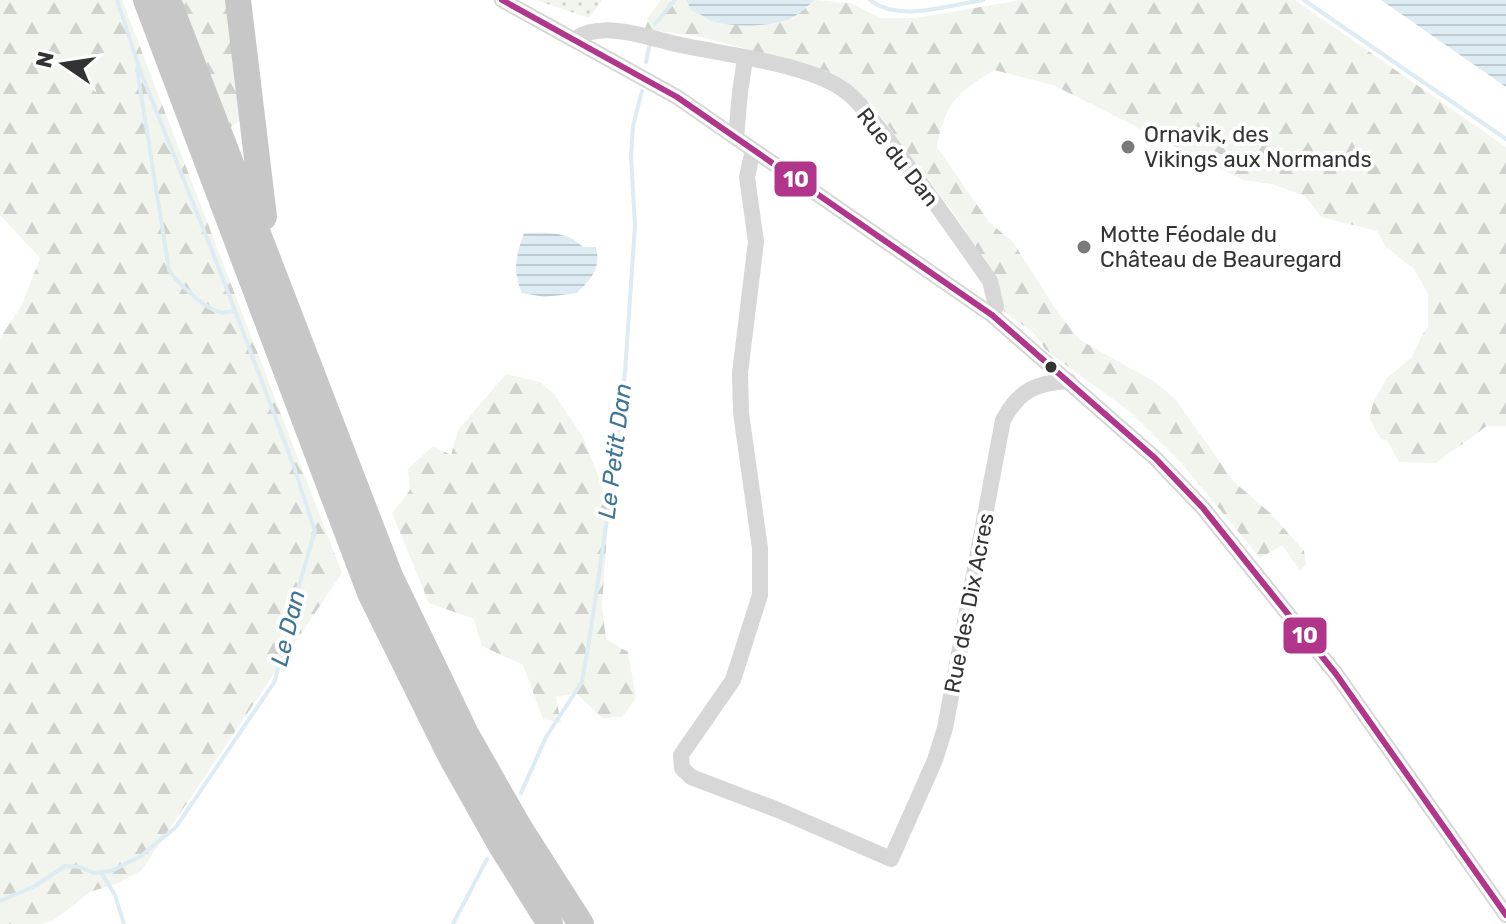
<svg xmlns="http://www.w3.org/2000/svg" width="1506" height="924" font-family="Rubik,sans-serif">
<style>
.grass{fill:url(#grass-dots)}
.forest{fill:url(#forest-firs)}
.water{fill:url(#water-rules)}
.lines{fill:none;stroke-linecap:round;stroke-linejoin:round}
.stream{stroke:#ddebf3;stroke-width:4}
.minor{stroke:#d7d7d7;stroke-width:16}
.trunk{stroke:#c7c7c7;stroke-width:26}
.bus-1-casing{stroke:#fff;stroke-width:12}
.bus-1{stroke:#b0358b;stroke-width:6}
.poi-dot{fill:#7a7a7a;stroke:#fff;stroke-width:3}
.bus-dot{fill:#333;stroke:#fff;stroke-width:3}
.labels{text-anchor:middle;dominant-baseline:central;stroke-width:8;stroke-linejoin:round;paint-order:stroke}
.poi-label{font-size:22px;fill:#333;stroke:#fff;text-anchor:start}
.street-label{font-size:22px;fill:#333;stroke:#fff}
.water-label{font-size:24px;font-style:italic;fill:#3f7597;stroke:#fff}
.line-badge{stroke:#fff;stroke-width:3}
.badge-label{font-size:22px;text-anchor:middle;font-weight:bold;fill:#fff}
</style>
<defs>
<pattern id="grass-dots" width="8" height="8" patternUnits="userSpaceOnUse" patternTransform="scale(2)"><rect width="8" height="8" fill="#f1f5ed"/><path d="M2 2h.1M6 6h.1" fill="none" stroke="#cfd2cc" stroke-width="1.8" stroke-linecap="round"/></pattern>
<pattern id="forest-firs" width="22" height="20" patternUnits="userSpaceOnUse" patternTransform="scale(2)"><rect width="22" height="20" fill="#f1f5ed"/><path d="M5 1l3.5 6h-7zM16 11l3.5 6h-7z" fill="#cfd2cc"/></pattern>
<pattern id="water-rules" width="6" height="5" patternUnits="userSpaceOnUse" patternTransform="scale(2)"><rect width="6" height="5" fill="#ddebf3"/><path d="M0 2.5h6" fill="none" stroke="#becad1"/></pattern>
</defs>
<rect width="100%" height="100%" fill="#fff"/>
<!-- grass -->
<path class="grass" d="M536,0H602L589,18Z"/>
<!-- forest -->
<path class="forest" d="M0,0H122L342,573L141,871L118,883L90,892L54,920L40,924H0V338L22,305L40,258L0,215Z
M180,0H229L241,120L229,128Z
M661,0H686L692,11L704,14L711,21L761,24L792,19L815,0L850,3L881,18H916L1021,0H1295L1506,147V426H1487L1436,463L1399,462L1388,442L1380,438L1370,420V415L1374,401L1386,379L1412,357L1422,335L1428,327V294L1414,269L1386,247L1377,231L1321,217L1305,196L1272,184L1243,180L1053,85L994,70C957,93 945,103 937,147L989,222L1013,242L1058,313L1080,340L1155,382L1176,400L1233,481L1269,512L1304,551L1306,564L1300,571L1282,545L1260,558L1183,465L1129,411L1059,360L1045,349L1035,334L1004,311L997,281L956,216L870,102L827,71L702,37L645,29L648,17Z
M506,374L540,382L555,395L583,437L609,504L602,607L606,639L628,652L636,698L622,717L602,718L576,693L556,697L561,723L543,719L523,665L482,646L474,619L429,603L392,513L410,490L408,469L433,446L451,455L458,430Z"/>
<!-- water -->
<path class="water" d="M686,0H815C807,6 798,15 790,19C769,27 736,27 714,22C707,20 701,13 692,11Z
M1381,0H1506V87Z
M524,233C546,233 566,230 583,247H596C601,270 592,277 577,293L545,297L522,293C512,270 516,256 524,233Z"/>
<g class="lines">
<!-- stream -->
<path class="stream" d="M870,0C899,23 948,5 983,0
M1304,0L1506,139
M655,24L675,0
M646,62L649,47
M137,69L169,270C176,282 201,304 214,310C221,314 227,312 234,311
M521,793L546,737L582,682L591,629L613,478L625,372L635,226L631,156L633,126L642,91
M102,874L115,895L124,924
M0,901L35,886L65,866L80,867L94,873L111,871L141,856L176,827L275,681L291,613L315,531L293,464L220,271L140,70L117,0
M453,924L487,859"/>
<!-- minor -->
<path class="minor" d="M502,0L677,97L992,315L1155,458L1203,508L1336,674L1506,915
M575,39C602,20 646,37 676,44C722,54 802,63 841,88C857,98 870,117 882,132C920,180 955,231 990,281L996,306L992,315
M736,138L740,92L745,59
M753,150L747,177L756,242L740,373L741,413L760,548V595L733,680L681,755L682,768L691,777L778,810L891,859L935,760L945,728L1003,420C1020,390 1035,383 1069,381"/>
<!-- trunk -->
<path class="trunk" d="M146,0L370,593L450,755L500,844L550,924
M168,0L390,576L466,734L519,827L581,924
M238,0L264,217"/>
<defs>
<path id="bus-1" d="M502,0L677,97L992,315L1155,458L1203,508L1336,674L1506,915"/>
</defs>
<!-- bus-1 casing -->
<use href="#bus-1" class="bus-1-casing"/>
<!-- bus-1 -->
<use href="#bus-1" class="bus-1"/>
</g>
<!-- markers -->
<g class="poi-dot">
<circle cx="1128" cy="147" r="8"/>
<circle cx="1084" cy="247" r="8"/>
</g>
<circle class="bus-dot" cx="1051" cy="367" r="7"/>
<g class="labels">
<!-- poi labels -->
<g class="poi-label">
<text x="1144" y="134">Ornavik, des<tspan x="1144" dy="25">Vikings aux Normands</tspan></text>
<text x="1100" y="234">Motte Féodale du<tspan x="1100" dy="25">Château de Beauregard</tspan></text>
</g>
<!-- street labels -->
<g class="street-label">
<text transform="translate(898 157) rotate(52)">Rue du Dan</text>
<text transform="translate(969 603) rotate(-79)">Rue des Dix Acres</text>
</g>
<!-- water labels -->
<g class="water-label">
<text transform="translate(615 451) rotate(-83)">Le Petit Dan</text>
<text transform="translate(288 628) rotate(-76)">Le Dan</text>
</g>
</g>
<g class="line-badge">
<rect x="773" y="160" width="45" height="38" rx="8" fill="#b0358b"/>
<rect x="1282" y="616" width="46" height="39" rx="8" fill="#b0358b"/>
</g>
<g class="badge-label">
<text x="796" y="187">10</text>
<text x="1305" y="643">10</text>
</g>
<!-- north arrow -->
<g transform="translate(64 64) rotate(283)" stroke="#ffffff" stroke-width="6" paint-order="stroke">
<path d="M0-6L14 30L0 20L-14 30Z" fill="#333333"/>
<text y="-12" font-size="22" font-weight="bold" text-anchor="middle" fill="#333333">N</text>
</g>
</svg>
